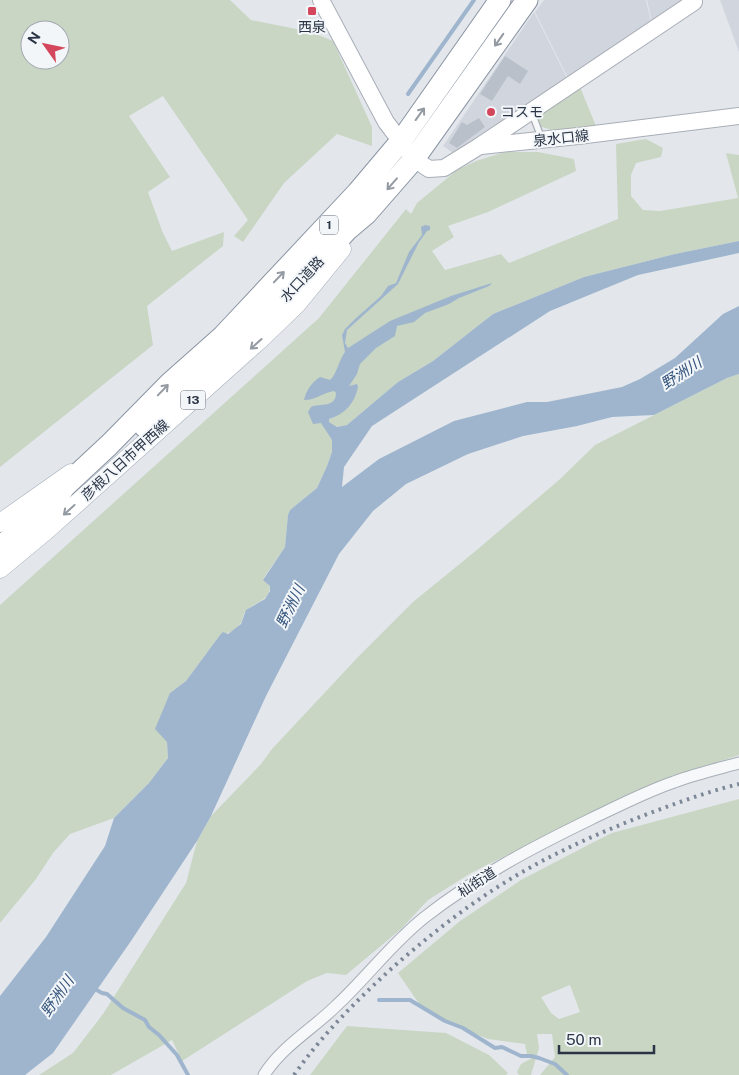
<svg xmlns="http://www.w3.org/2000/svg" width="739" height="1075" font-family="'Public Sans','Noto Sans JP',sans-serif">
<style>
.built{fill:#d1d6de}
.green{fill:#c9d6c4;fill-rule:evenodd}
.water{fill:#9eb5cd}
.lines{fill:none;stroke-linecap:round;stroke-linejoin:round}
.stream{stroke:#9eb5cd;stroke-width:4}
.building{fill:#bac0ca}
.lane-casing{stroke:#a8aeb7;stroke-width:8}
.street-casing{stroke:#a8aeb7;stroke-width:13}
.secondary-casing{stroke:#a8aeb7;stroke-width:18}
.primary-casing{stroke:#a2abb8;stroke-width:19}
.highway-casing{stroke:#8a94a3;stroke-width:23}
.lane{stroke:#f6f8fa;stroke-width:5.5}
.street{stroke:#f6f8fa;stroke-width:11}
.secondary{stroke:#fff;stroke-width:16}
.primary{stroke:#fff;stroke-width:18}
.highway{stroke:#fff;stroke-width:21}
.rail{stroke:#7c8696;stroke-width:4;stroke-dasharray:2.5 5;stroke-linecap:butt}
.oneway{stroke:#949aa2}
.poi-dot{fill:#d4465b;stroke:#f3f6f9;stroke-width:2}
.labels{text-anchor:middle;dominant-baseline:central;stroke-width:4;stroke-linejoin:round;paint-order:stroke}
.shield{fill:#f3f6f9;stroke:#666e7b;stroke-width:1}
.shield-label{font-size:12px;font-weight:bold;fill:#2a3445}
.poi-label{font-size:14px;fill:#2a3445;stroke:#f3f6f9}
.street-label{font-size:14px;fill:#2a3445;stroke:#f3f6f9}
.water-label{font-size:15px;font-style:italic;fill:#32537b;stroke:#f3f6f9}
</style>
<rect width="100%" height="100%" fill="#e3e7ec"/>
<!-- built -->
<path class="built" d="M544,0H646L651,22L568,78L535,12Z
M647,0H681L652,22Z
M720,0H739V52Z
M534,12L567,78L453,153L443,146Z"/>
<!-- green -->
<path class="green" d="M0,0H230L251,20L311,32L333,41L372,127V146L337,134L284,183L243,242L234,236L248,220L163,96L129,116L170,177L148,192L163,233L172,251L224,232L223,246L147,306L153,345L0,467ZM30,30H60V60H30Z
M580,87L596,126L558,132L539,126L538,111Z
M646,139L663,148L661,157L636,163L631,175V196L643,210L660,211L738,198L726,153L739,155V241L675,254L584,277L493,314L433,361L398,382L347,425L337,427L329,422L322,423L332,440V452L327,466L317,488L290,510L288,515L285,547L263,579L270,586C270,601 256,601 247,610C244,612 243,617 242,621C238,629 228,634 220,635L186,681L170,693L167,742L168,758L149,783L114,818L70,834L53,853L36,879L0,923V605L319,318L406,209L411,214L417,203L457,170L476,161L505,152H538L574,159L576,171L488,212L448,226L454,237L432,251L445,270L501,254L509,263L618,219L616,144Z
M739,374V755L685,773L555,831L471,873L428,900L401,929L346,975L327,973L307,981L182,1061L172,1040L111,1075H39L73,1053L103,1014L186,883L197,841L211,816L261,764L272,749L358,657L413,602L478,549L559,480L595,445L727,378Z
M739,799V1075H540L555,1057L552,1034H537L539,1048L531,1075H519L517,1072L521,1064L532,1058L527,1054L525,1044L488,1039L452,1024L420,1005L398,973L460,921L521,880L590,844L612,833ZM570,985L580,1012L559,1019L551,1013L541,997Z
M347,1026L446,1033L489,1055L508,1073L506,1075H310Z"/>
<!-- water -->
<path class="water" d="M425,225L430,226V230L427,231L419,242L398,284L347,330L345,343L348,348L390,321L451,296L492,283L489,286L459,298L449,304L425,313L414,322L397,326L395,336L376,348L360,364L357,374L349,386L357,384L358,387C355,403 345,414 329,419V422L337,427L347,425L398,382L433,361L493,314L584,277L675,254L739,241V253L638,275L550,311L372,426L344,467L342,487L379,459L454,421L527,402H547L622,387L640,379L675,358L723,314L739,306V374L727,378L654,415L612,417L577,426L523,436L468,454L406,484L373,511L339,554L266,696L211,816L197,841L131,941L53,1053L25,1075H0V996L46,937L105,846L114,818L149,783L168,758L167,742L155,729L170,693L186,681L220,635L223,632L228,634L241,624L246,610L265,599L270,591V586L263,580L285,547L288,515L290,510L317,488L327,466L332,452V440L321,423L313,424L308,412L311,407C320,403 336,408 336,393L334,391C322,393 316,400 304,400C306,391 312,382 320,377L330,380C336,376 339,360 345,352L342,335L345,329L355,319L381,296L388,286L396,283L409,252L422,235L421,227Z"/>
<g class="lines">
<!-- stream -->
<path class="stream" d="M408,94L474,0
M93,988L102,993L107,994L123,1008L145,1020L149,1027L159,1035L177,1055L188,1075
M379,1000H410L445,1021L463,1028L495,1048L502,1047L521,1056H531L539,1058L555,1064L567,1075"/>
</g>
<!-- building -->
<path class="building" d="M505,56L528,71L520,84L508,76L492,101L480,94Z
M479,118L485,127L457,148L449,143L462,122L467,125Z"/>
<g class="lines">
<defs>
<path id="lane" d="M532,113L541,137"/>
<path id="street" d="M264,1075C282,1046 313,1029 337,1005C367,977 393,942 425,917C476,877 533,847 591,819C618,806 645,792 674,782C695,774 717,769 739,763"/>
<path id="secondary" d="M321,0L386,122L414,159L429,169L444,168L478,147L694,2
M481,146L578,136L739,116"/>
<path id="primary" d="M0,523L71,473
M0,569L47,530L263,337L297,304L342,249"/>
<path id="highway" d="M145,427L201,377L295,287L347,230L366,214L414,159L527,0
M0,547L58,497L64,487L109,445L170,383L223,336L358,192L401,141L500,0"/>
</defs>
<!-- lane casing -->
<use href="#lane" class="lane-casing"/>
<!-- street casing -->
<use href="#street" class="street-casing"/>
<!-- secondary casing -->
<use href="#secondary" class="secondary-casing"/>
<!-- primary casing -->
<use href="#primary" class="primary-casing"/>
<!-- highway casing -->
<use href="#highway" class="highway-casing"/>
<!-- lane -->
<use href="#lane" class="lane"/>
<!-- street -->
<use href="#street" class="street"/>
<!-- secondary -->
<use href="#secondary" class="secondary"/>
<!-- primary -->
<use href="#primary" class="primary"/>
<!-- highway -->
<use href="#highway" class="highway"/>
<!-- rail -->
<path class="rail" d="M294,1075C322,1035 355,1002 391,969C443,923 499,881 562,851C588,838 615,827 642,816C674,804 706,792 739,784"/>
</g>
<!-- one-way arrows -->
<defs><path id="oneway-shaft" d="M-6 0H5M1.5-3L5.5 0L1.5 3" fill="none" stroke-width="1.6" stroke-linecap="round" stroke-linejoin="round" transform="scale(1.25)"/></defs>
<g class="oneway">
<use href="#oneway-shaft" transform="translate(499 40) rotate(125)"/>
<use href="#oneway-shaft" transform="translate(420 114) rotate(-54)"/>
<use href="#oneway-shaft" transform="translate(392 184) rotate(131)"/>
<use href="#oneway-shaft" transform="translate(279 277) rotate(-46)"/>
<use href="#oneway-shaft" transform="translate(256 344) rotate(138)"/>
<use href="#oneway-shaft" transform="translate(163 390) rotate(-46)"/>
<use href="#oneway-shaft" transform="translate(69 510) rotate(138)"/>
</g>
<!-- markers -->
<g class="poi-dot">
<rect x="307" y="6" width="10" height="10" rx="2.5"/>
<circle cx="491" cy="112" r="5"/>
</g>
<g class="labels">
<!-- shield labels -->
<g class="shield">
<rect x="320" y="215.5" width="18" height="19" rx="4"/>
<rect x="180.5" y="390.5" width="25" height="19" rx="4"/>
</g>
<g class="shield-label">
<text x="329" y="225">1</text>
<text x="193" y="400">13</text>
</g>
<!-- poi labels -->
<g class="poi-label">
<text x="312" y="27">西泉</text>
<text x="501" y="112" text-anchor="start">コスモ</text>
</g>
<!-- street labels -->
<g class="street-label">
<text transform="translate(561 138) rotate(-6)">泉水口線</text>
<text transform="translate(302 279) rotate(-47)">水口道路</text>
<text transform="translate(125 460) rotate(-42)">彦根八日市甲西線</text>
<text transform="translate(477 882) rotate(-33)">杣街道</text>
</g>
<!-- water labels -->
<g class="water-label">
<text transform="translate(681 373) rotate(-33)">野洲川</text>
<text transform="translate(290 606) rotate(-64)">野洲川</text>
<text transform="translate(57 996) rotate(-55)">野洲川</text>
</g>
</g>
<!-- north arrow -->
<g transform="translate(45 45) rotate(303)"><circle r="24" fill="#f3f6f9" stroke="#a3a8b1"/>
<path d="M0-4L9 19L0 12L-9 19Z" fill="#d4465b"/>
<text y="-8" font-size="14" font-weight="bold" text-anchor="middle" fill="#2a3445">N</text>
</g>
<!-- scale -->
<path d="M559 1045v8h95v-8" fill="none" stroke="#2a3445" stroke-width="2.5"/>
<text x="566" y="1045" font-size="15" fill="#2a3445" stroke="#f3f6f9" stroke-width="4" paint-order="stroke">50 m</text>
</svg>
